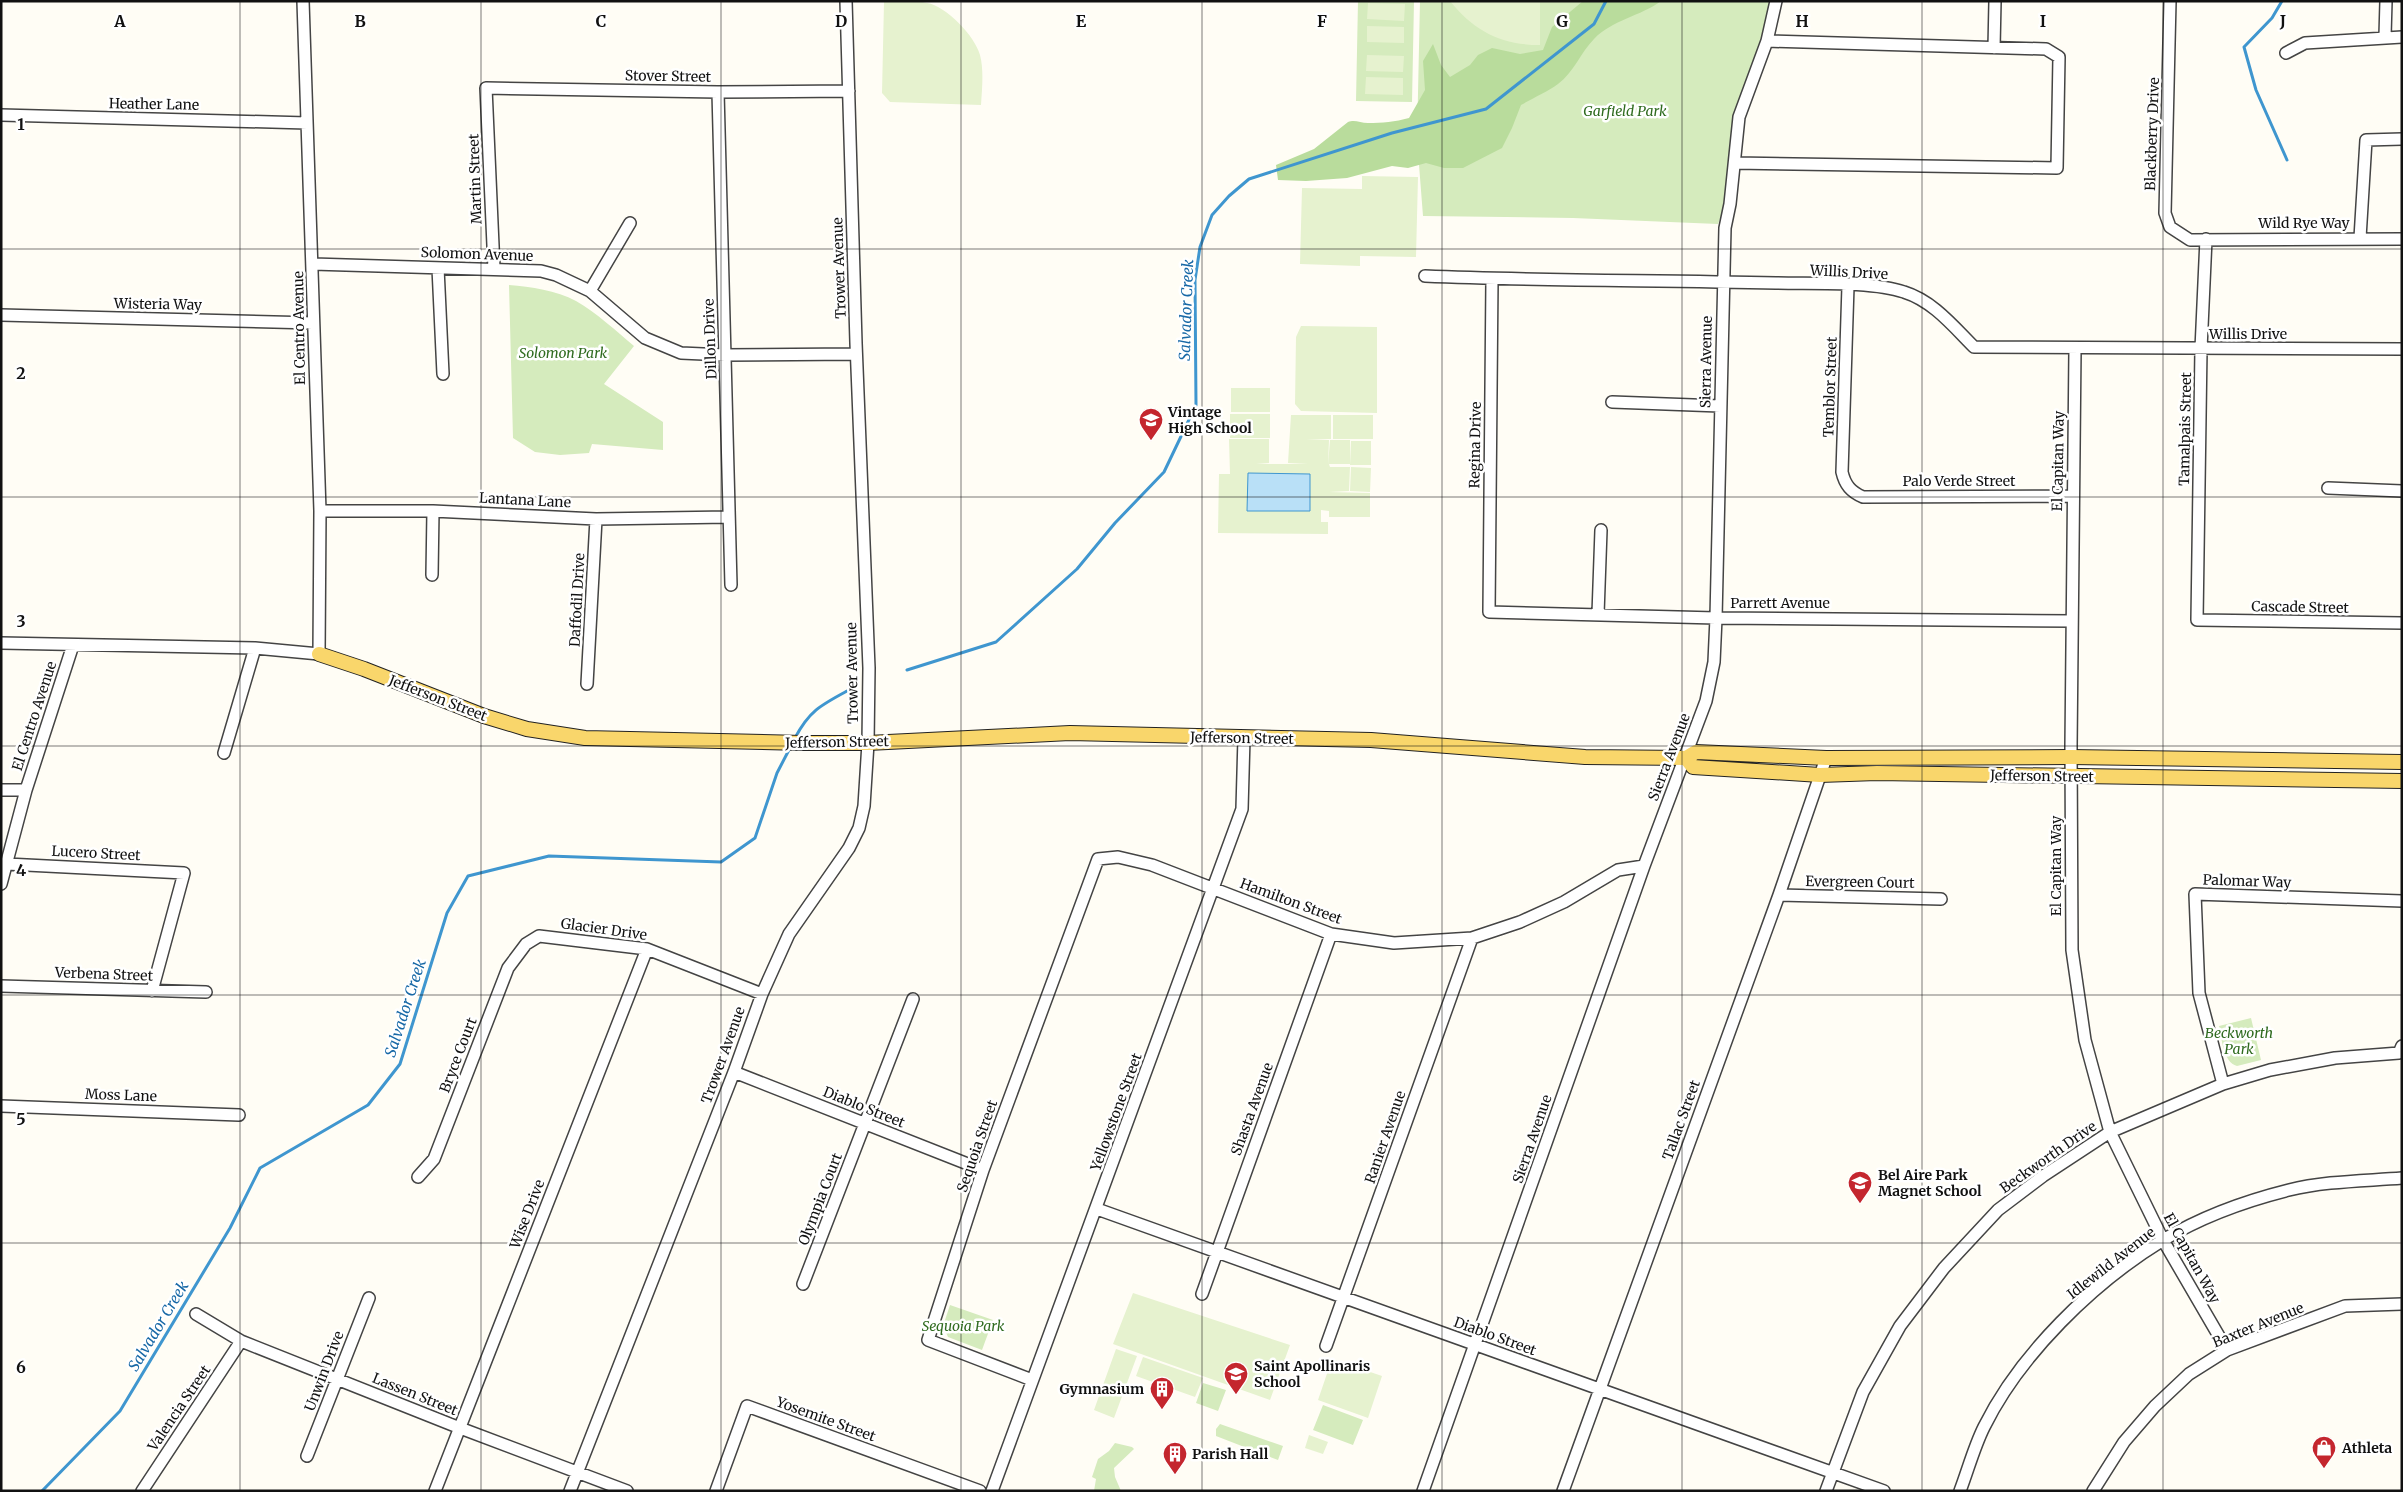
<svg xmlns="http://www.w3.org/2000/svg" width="2403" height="1492" font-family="Merriweather,serif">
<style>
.green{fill:#d5ebbd}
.forest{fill:#b9dc9c}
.pitch{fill:#e6f2cf}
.water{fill:#b9e0f7;stroke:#3f96cf}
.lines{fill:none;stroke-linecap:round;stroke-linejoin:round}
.stream{stroke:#3f96cf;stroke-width:3}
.minor-casing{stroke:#444;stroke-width:14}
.major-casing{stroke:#222;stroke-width:16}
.minor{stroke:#fff;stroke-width:11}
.major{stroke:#f9d66b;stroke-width:14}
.grid{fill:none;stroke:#111;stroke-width:1;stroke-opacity:0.55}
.labels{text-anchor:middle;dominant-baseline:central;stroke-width:5;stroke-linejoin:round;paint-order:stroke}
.street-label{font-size:14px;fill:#111;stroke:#fff}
.park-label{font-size:14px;font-style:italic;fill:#2f6b1f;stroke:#fff}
.poi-label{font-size:14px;font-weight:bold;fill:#111;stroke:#fff;text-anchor:start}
.water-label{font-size:15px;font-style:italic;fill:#1768a6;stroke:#fff}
.grid-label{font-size:16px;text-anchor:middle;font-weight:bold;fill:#111;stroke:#fff;stroke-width:5;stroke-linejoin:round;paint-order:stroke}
</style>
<rect width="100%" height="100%" fill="#fffdf5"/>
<!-- green -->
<path class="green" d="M1358,1H1414L1412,102L1356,101Z
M1420,1H1776L1752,71L1729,196L1718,224L1573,218L1423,216L1417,139Z
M509,285C531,287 556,290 576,301C597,313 616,331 634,346L604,384L663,422V450L592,444L589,453L560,455L535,452L513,438Z
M2251,1018L2261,1060L2237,1066C2223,1062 2222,1039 2219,1026Z
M950,1305L993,1320L982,1350L948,1337L943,1326Z
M1203,1383L1226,1390L1218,1411L1196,1403Z
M1323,1405L1363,1420L1353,1445L1313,1430Z
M1220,1424L1283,1446L1278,1460L1216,1436V1429Z
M1115,1443L1132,1447L1134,1449L1114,1468L1115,1477L1121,1491H1094L1096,1479L1092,1477L1098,1459L1109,1451Z"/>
<!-- forest -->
<path class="forest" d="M1583,1H1661C1641,16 1612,20 1594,39C1581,52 1574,72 1558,84C1547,92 1533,98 1521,105L1512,128L1502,148L1463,168H1444L1426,163L1408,168L1392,166L1347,178L1306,181L1278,180L1276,165L1314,149L1348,122C1355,119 1360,123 1368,123C1382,123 1395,122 1409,118L1425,90L1423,61L1433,44L1441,65L1450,77L1470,65L1478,55L1492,48L1520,54L1543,50L1552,27Z"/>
<!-- pitch -->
<path class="pitch" d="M1450,1H1540V45C1501,45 1474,31 1450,1Z
M884,2C898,2 913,0 927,3C946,6 975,36 980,55C984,70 982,89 981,105L890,102L882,93Z
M1368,3L1405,4L1404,21L1367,19Z
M1367,26L1404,27V43L1367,42Z
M1367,55L1404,56L1403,72L1366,71Z
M1366,77L1403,78V95L1365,94Z
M1362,176L1418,177L1416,257L1360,256V266L1300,264L1302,188L1362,189Z
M1301,326L1377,327V413L1301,411L1295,404L1296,337Z
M1231,388H1270V412H1231Z
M1230,414H1270V438H1230Z
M1291,415H1331V439H1306L1329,440L1328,465L1330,440H1350V464H1329L1330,467H1350L1349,491L1329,492L1370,493V517H1329V511L1321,510V522H1328V534L1218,533L1219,474H1230L1229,439H1269V463L1256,464H1308L1288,463Z
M1333,415H1373V439H1333Z
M1351,441H1371V465H1350Z
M1351,467L1371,468L1370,492L1350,491Z
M1133,1293L1290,1345L1270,1400L1113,1344Z
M1116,1349L1137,1356L1114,1418L1094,1410Z
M1143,1357L1203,1378L1195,1397L1136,1376Z
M1332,1359L1382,1376L1368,1418L1318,1400Z
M1309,1435L1328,1442L1323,1454L1305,1448Z"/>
<!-- water -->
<path class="water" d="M1248,473L1310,474V511H1247Z"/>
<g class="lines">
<!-- stream -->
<path class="stream" d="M2282,1L2272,18L2244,47L2256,90L2287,160
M907,670L996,642L1077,569L1115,523L1164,472L1196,405L1195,280L1200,247L1212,215L1229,196L1249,179L1392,133L1486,109L1594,24L1606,1
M795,738C809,711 821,705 847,691
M42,1491L120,1411L230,1228L260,1168L368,1105L400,1064L447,913L468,876L549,856L721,862L755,838L777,773L791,746"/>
<defs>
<path id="minor" d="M2170,1L2165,213L2170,227L2190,240L2402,239
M2385,36L2386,1
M1994,48L1995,1
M2286,53L2305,43L2402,37
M718,92L731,585
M1,115L307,123
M1735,163L2057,168L2059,57L2046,49L1767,41
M2360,238L2366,140L2402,139
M2206,239L2201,349L2197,620L2402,623
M313,264L541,271L556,275L590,291L645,338L681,353L725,355L856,354
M438,268L443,374
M494,268L486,88L718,92L849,91
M1425,276C1542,281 1659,280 1776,283C1811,284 1872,281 1904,292C1933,301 1953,326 1974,347L2402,349
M1492,279L1489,612L1716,618L2072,621
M1848,286L1842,472C1845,485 1851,492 1863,497L2073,496
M590,291L630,223
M1,315L313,323
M2075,349L2071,747L2072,950L2085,1040L2110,1132L2163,1240L2227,1350
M1612,402L1720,406
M2328,488L2402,491
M320,511H433L596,519L729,517
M432,575L433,511
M1598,614L1601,530
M1,643L255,648L319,654L320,511L303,1
M587,684L596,519
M224,753L255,648
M1,790H26
M7,864L184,873L152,991
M1,884L26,790L73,645
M1779,895L1941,899
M1,986L206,992
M734,1072L983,1170
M2223,1084L2199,993L2195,894L2402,901
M1,1106L239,1115
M418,1177L434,1159L508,968L526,944L539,936L647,949L762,994
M1097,1209L1884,1491
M803,1284L913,999
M1202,1294L1331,934
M196,1314L241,1341L460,1428L627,1491
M1326,1346L1472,938
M1032,1380L928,1340L983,1170L1098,859L1118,857L1152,865L1331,934L1394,943L1472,938L1520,922L1564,902L1618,870L1644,866
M307,1456L369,1298
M142,1491L241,1341
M435,1491L647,949
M570,1491L734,1072L762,994L789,934L849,848L859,828L864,806L868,743L869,668L856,343L846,1
M716,1491L747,1406L980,1491
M992,1491L1242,809L1244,738
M1423,1491L1644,866L1706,701L1714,662L1716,618L1725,228L1730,204L1739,117L1767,41L1776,1
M1563,1491L1779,895L1826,758
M1826,1491L1863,1392L1900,1326L1944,1268L1998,1210L2043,1176L2110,1132L2223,1084L2270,1070L2335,1058L2399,1053L2402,1046
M1960,1491C1968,1470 1974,1447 1984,1427C2020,1354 2093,1283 2163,1240C2201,1217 2245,1201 2289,1190C2325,1181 2365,1181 2402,1178
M2093,1491L2124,1442L2155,1406L2189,1374L2227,1350L2345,1306L2402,1304"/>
<path id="major" d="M319,654L364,669L484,716L527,729L585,738L803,743H868L1070,733L1371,740L1585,757L1686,758L1696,752L1826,758L2071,757L2402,762
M1686,758L1693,767L1820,775L1877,773L2402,781"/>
</defs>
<!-- minor casing -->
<use href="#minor" class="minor-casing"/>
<!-- major casing -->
<use href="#major" class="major-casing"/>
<!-- minor -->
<use href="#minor" class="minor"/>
<!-- major -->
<use href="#major" class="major"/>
</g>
<!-- grid -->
<path class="grid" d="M240,1V1491M481,1V1491M721,1V1491M961,1V1491M1202,1V1491M1442,1V1491M1682,1V1491M1922,1V1491M2163,1V1491M1,249H2402M1,497H2402M1,746H2402M1,995H2402M1,1243H2402"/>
<!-- icons -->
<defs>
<symbol id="school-pin" viewBox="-11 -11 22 30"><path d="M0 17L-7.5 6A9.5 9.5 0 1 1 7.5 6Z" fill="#c4262e" stroke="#fff"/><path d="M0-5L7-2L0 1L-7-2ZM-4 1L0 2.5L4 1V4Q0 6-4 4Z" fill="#fff"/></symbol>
<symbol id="building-pin" viewBox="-11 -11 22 30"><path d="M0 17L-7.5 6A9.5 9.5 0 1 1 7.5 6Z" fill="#c4262e" stroke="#fff"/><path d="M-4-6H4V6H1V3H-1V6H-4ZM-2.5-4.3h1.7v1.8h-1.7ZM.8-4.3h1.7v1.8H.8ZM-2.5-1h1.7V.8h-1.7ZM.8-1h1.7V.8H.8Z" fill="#fff"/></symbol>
<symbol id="shop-pin" viewBox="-11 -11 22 30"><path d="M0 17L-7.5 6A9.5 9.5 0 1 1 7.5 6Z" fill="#c4262e" stroke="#fff"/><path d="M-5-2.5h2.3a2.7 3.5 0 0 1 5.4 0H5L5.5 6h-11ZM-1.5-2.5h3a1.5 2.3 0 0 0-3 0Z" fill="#fff"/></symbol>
</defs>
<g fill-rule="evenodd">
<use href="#school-pin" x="1137" y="406" width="28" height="38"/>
<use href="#school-pin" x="1846" y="1169" width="28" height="38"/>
<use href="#school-pin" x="1222" y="1360" width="28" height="38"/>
<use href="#building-pin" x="1148" y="1375" width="28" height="38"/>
<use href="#shop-pin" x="2310" y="1434" width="28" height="38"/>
<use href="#building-pin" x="1161" y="1440" width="28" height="38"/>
</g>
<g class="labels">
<!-- street labels -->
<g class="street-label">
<text transform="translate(668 76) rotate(1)">Stover Street</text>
<text transform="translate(154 104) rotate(1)">Heather Lane</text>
<text transform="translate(2152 134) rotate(-88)">Blackberry Drive</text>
<text transform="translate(475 179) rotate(-92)">Martin Street</text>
<text x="2304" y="223">Wild Rye Way</text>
<text transform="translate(477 254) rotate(2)">Solomon Avenue</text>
<text transform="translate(839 268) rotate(-92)">Trower Avenue</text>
<text transform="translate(1849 272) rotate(3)">Willis Drive</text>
<text transform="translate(158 304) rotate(1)">Wisteria Way</text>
<text transform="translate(299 328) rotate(-91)">El Centro Avenue</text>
<text x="2248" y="334">Willis Drive</text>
<text transform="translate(710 339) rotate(-92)">Dillon Drive</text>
<text transform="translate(1706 362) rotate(-89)">Sierra Avenue</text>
<text transform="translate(1830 387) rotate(-88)">Temblor Street</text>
<text transform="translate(2185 429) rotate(-89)">Tamalpais Street</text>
<text transform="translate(1475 445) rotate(-89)">Regina Drive</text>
<text transform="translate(2058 461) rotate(-89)">El Capitan Way</text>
<text x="1959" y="481">Palo Verde Street</text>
<text transform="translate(525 500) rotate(3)">Lantana Lane</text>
<text transform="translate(577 600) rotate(-87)">Daffodil Drive</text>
<text x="1780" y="603">Parrett Avenue</text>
<text transform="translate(2300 607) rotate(1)">Cascade Street</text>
<text transform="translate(852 673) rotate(-91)">Trower Avenue</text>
<text transform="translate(438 698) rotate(21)">Jefferson Street</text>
<text transform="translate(34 716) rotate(-72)">El Centro Avenue</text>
<text transform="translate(1242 738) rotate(1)">Jefferson Street</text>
<text transform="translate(837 742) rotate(-1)">Jefferson Street</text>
<text transform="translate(1669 757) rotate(-69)">Sierra Avenue</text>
<text transform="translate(2042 776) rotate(1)">Jefferson Street</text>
<text transform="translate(96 853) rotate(3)">Lucero Street</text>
<text transform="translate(2056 866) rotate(-90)">El Capitan Way</text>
<text transform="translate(2247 881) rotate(2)">Palomar Way</text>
<text transform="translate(1860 882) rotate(1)">Evergreen Court</text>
<text transform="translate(1291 901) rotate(20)">Hamilton Street</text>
<text transform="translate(604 929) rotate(8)">Glacier Drive</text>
<text transform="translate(104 974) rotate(2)">Verbena Street</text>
<text transform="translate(458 1055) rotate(-69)">Bryce Court</text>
<text transform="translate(723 1055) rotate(-70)">Trower Avenue</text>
<text transform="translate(121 1095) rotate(2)">Moss Lane</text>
<text transform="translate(864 1107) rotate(22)">Diablo Street</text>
<text transform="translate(1252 1109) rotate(-70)">Shasta Avenue</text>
<text transform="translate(1116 1112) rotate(-70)">Yellowstone Street</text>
<text transform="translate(1681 1120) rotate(-70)">Tallac Street</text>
<text transform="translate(1385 1137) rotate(-71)">Ranier Avenue</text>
<text transform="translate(1532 1139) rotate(-71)">Sierra Avenue</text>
<text transform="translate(977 1146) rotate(-71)">Sequoia Street</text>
<text transform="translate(2048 1157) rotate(-35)">Beckworth Drive</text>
<text transform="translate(820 1199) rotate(-69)">Olympia Court</text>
<text transform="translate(527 1214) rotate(-69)">Wise Drive</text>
<text transform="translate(2192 1258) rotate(61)">El Capitan Way</text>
<text transform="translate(2111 1263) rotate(-38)">Idlewild Avenue</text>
<text transform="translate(2258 1325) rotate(-22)">Baxter Avenue</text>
<text transform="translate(1495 1336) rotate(20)">Diablo Street</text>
<text transform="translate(324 1371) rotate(-69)">Unwin Drive</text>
<text transform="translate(415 1394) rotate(22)">Lassen Street</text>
<text transform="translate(179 1408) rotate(-56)">Valencia Street</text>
<text transform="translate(826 1419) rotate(20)">Yosemite Street</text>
</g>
<!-- park labels -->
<g class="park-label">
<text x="1625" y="111">Garfield Park</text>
<text x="563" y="353">Solomon Park</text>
<text x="2239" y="1033">Beckworth<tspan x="2239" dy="16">Park</tspan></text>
<text x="963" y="1326">Sequoia Park</text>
</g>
<!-- poi labels -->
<g class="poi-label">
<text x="1168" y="412">Vintage<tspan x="1168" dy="16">High School</tspan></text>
<text x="1878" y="1175">Bel Aire Park<tspan x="1878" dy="16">Magnet School</tspan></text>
<text x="1254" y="1366">Saint Apollinaris<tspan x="1254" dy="16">School</tspan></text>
<text x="1144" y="1389" text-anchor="end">Gymnasium</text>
<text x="2342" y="1448">Athleta</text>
<text x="1192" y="1454">Parish Hall</text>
</g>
<!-- water labels -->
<g class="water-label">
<text transform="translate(1186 310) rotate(-88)">Salvador Creek</text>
<text transform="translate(405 1008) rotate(-72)">Salvador Creek</text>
<text transform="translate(158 1326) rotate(-59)">Salvador Creek</text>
</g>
</g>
<g class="grid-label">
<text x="120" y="27">A</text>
<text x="360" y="27">B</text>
<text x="601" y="27">C</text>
<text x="841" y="27">D</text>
<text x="1081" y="27">E</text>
<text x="1322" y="27">F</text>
<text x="1562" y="27">G</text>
<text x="1802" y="27">H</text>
<text x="2043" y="27">I</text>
<text x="2283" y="27">J</text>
<text x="21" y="130">1</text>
<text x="21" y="379">2</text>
<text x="21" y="627">3</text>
<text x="21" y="876">4</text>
<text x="21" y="1125">5</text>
<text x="21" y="1373">6</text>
</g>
<!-- border -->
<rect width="2403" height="1492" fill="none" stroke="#111111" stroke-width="5"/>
</svg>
